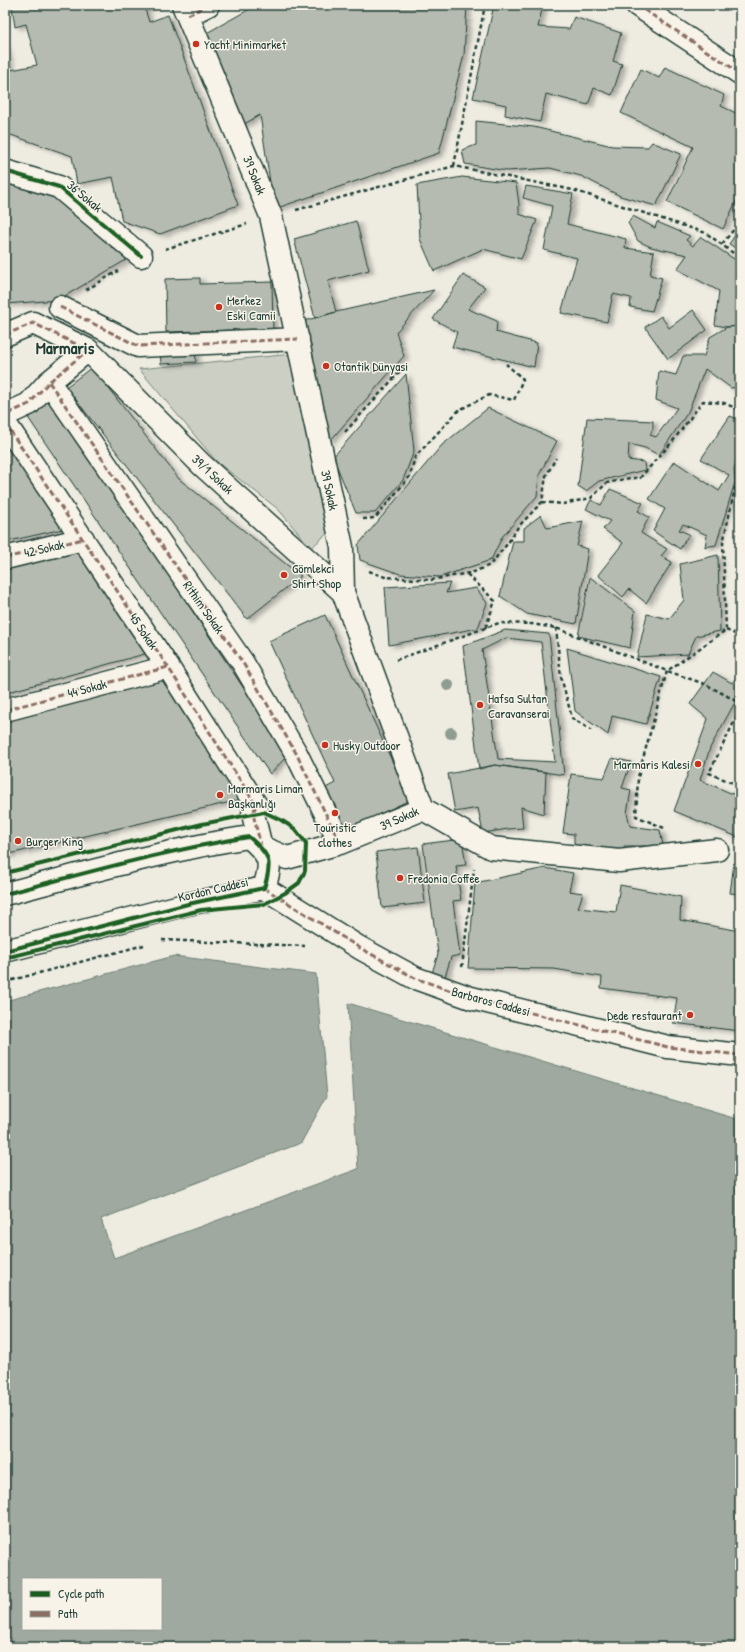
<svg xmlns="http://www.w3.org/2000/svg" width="745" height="1652" font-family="'Patrick Hand',sans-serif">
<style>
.green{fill:#cccfc4;stroke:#76867c}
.water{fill:#9fa99f;stroke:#6c7e74;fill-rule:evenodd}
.building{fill:#b5bbb0;stroke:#1f3d34;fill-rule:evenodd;filter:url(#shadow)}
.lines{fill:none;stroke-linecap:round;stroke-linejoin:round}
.minor-casing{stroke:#1f3d34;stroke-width:25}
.path{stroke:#1f3d34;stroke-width:2.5;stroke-dasharray:4 3;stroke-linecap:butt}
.minor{stroke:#f7f3e8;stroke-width:22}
.quiet{stroke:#8d6e63;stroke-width:3;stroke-dasharray:6 3;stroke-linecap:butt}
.cycleway-casing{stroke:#f7f3e8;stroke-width:6}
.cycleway{stroke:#1b5e20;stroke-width:4}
.tree{fill:#8f9c92}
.poi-dot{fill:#c8321e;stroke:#f7f3e8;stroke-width:1.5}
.labels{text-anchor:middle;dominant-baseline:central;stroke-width:3;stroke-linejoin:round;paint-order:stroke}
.poi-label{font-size:13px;fill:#1f3d34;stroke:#f7f3e8;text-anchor:start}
.street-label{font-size:13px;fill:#1f3d34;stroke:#f7f3e8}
.district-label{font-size:17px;font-weight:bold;fill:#1f3d34;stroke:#f7f3e8}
</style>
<defs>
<filter id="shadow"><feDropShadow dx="4.5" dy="2.5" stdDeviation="2" flood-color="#0004"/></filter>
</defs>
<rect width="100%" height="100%" fill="#eeece1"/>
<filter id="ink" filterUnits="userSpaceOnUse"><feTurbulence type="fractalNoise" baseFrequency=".025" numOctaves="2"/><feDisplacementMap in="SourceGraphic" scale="8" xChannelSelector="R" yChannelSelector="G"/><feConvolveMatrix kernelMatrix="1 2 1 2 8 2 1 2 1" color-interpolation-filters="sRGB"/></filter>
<g filter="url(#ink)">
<!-- green -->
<path class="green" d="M293,354L332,529L311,548L278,509L217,462L139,369Z"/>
<!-- water -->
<path class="water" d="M174,956L316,974L327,1096L301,1143L101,1219L114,1258L358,1169L348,1003L740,1120V1647H5V1001ZM23,1579H161V1629H23Z"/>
<!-- building -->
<path class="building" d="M22,5H153L145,9L149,22L168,15L238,205L160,234L122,221L113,177L77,184L72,156L5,133V45L11,70L37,65L26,24L15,27L12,7Z
M257,5H467L464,55L439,153L274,209L260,115L237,128L203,35Z
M494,5H543L538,27L569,29L574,17L621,33L613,61L622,64L612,95L594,88L588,105L546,94L540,122L505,115L506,105L473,98Z
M665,67L724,95L721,106L740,115V179L737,186L740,188V193L723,229L667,202L693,147L621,113L641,69L659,78Z
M476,121L534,127L612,146L648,147L652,142L681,154L656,206L620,196L581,176L550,168L507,171L465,164L462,150L476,145Z
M5,175L46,190L127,253L126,260L58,300L5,304Z
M462,177L516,183L519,204V214L537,220L521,259L483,249L434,271L420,239L417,185Z
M526,186L573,194L567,224L626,239L625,248L654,252L650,275L662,278L652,311L630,307L631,298L613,294L607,322L561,313L577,258L544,250L552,206L523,198Z
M633,216L655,228L657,222L690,236L686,240L693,246L701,237L740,263V326L727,327L715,325L719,291L677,269L687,255L651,247L638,241L628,223Z
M356,221L369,270L328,281L336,312L315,318L294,239Z
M740,228V251L729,244Z
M463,275L485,287L468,309L497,321L496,332L537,343L534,367L452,347L457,332L433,319Z
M200,278V284L272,282L273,329L166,332L165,279Z
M434,290L396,332L404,356L329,442L300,322L336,312Z
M693,310L707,330L668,359L645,327L661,316L669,328Z
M740,326V387L731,388L705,369L688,412L659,455L645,448L629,444L628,460L644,462L645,470L599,481L586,491L578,486L587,418L653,421V428L650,435L656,437L677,408L656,400L659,371L676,375L683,356H704L710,337L727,327Z
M195,350L196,362L161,364L160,352Z
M92,367L179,479L301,576L247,619L66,387Z
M406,374L414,451L403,480L375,513H356L333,457Z
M51,398L288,755L270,774L27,416Z
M488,408L557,441L539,475L537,496L502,537L491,560L440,577L400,574L360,560L358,545L442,445Z
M730,416L740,420V447L734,469L735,482L716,545L705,547L707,535L683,524L679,530L689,534L680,549L653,531L665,509L649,499L674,461L719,491L729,475L701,459Z
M5,438L67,528L5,542Z
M610,489L643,503L638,511L649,517L641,533L667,549L661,556L672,562L646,603L629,589L623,597L598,575L623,543L603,529L610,521L586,509L591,500L601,505Z
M541,515L547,528L583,521L577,546L588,549L576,624L527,614L500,596L513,541H524V528Z
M79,545L148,653L5,693V565Z
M718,555L720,631L696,636L688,654L637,657L647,614L669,619L684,600L680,564Z
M590,577L635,611L630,648L578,636Z
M450,583L446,593L476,588L487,603L478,628L389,645L385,587Z
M325,615L410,800L341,832L322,790L335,783L269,641Z
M505,630L549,634L564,775L495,765L479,769L463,646ZM506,638L541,642L555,762L498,759L482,650Z
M567,648L661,677L646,724L612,716L608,735L575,711Z
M713,672L732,683L740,673V693L710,748L700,780L740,797V838L674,811L708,719L690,704Z
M167,676L239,800L5,855V719Z
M612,758L631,762L622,788L631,790L627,813L630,826L660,830L664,851L646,853V846H624V856L574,848V834L563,833L571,774L604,778Z
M495,765L546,772L544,814L521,807L523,828L508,829L483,833L478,808L455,812L448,774Z
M462,839L466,865L456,866L461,900L453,901L460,955L451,957L444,980L431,976L438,954L423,844Z
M418,847L425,903L382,908L376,852Z
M734,863L740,865V894L730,893Z
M545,868L573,873L569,891L583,893L578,908L616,912L620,885L681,897L680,920L740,931V1000H738L740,1031L673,1023L677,998L601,988L602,977L554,969L468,968L475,883Z"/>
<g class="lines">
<defs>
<path id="minor" d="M183,5L271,216L342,547L343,592L423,809
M637,5L740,73
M188,15L208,5
M5,171L59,187L141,256
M60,307L138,346L298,339
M5,335L33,323L88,350L49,382L29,404L5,415
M88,350L202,465L343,592
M49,382L243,663L296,753L340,843
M5,423L168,667L256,805L253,814L261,847L287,858L340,843L423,809
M5,558L83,539
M5,710L168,667
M423,809L491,848L619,861L717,850
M264,888L360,948L415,978L471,998L668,1047L740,1055
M5,894C86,873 166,850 249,837C270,855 273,861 264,888
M5,951L188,904L264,888"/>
</defs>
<!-- minor casing -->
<use href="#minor" class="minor-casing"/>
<!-- path -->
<path class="path" d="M454,166L485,5
M296,210L454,166L573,190L706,233L740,258
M722,244L740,222
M165,249L247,224
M86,290L118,271
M345,432L404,367
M542,502L563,504L591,498L607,483L630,478H640L673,441L703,401L724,403L740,410
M363,519L375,518L410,476L415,457L459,410L489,395L514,400L523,379L506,364
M369,571L385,577L431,580L474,572L490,565L508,543L518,527L542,502L546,476L556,458
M467,574L495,601L485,629
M556,628L561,677L572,718L591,730
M726,630L740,636
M396,660L499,623L532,624L556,628L667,671L705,684L740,703
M740,710L709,773L740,786
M664,828L636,816L638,777L667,671L726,630L723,543L740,466
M162,940L305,946
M462,967L474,869
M5,982L144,945"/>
<!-- minor -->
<use href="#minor" class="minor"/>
<!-- quiet -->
<path class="quiet" d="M637,5L740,73
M188,15L208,5
M60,307L138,346L298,339
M5,335L33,323L88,350L49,382L29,404L5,415
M49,382L243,663L296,753L340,843
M5,423L168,667L256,805L253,814L261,846
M5,558L83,539
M5,710L168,667
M264,888L360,948L415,978L471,998L668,1047L740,1055"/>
<defs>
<path id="cycleway" d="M5,171L59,187L141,256
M5,873L202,824L264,812L281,820L295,829L306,843L305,871L299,883L285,893L264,904L201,910L5,958
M5,894C86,873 166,850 249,837C270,855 273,861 264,888L188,904L5,951"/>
</defs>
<!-- cycleway casing -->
<use href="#cycleway" class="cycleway-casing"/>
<!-- cycleway -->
<use href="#cycleway" class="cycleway"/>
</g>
<!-- trees -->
<g class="tree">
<circle cx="448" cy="685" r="6"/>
<circle cx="451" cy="733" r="6"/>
</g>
</g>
<!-- markers -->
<g class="poi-dot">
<circle cx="196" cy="44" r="4"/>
<circle cx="219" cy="307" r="4"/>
<circle cx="326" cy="366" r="4"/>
<circle cx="284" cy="575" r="4"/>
<circle cx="480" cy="705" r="4"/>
<circle cx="325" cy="745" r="4"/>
<circle cx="698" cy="764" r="4"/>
<circle cx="220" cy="795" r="4"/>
<circle cx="335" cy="813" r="4"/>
<circle cx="18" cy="841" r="4"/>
<circle cx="400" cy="878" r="4"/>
<circle cx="690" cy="1015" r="4"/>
</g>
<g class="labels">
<!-- poi labels -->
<g class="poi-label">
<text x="204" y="44">Yacht Minimarket</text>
<text x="227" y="300">Merkez<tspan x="227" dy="15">Eski Camii</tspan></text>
<text x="334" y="366">Otantik Dünyasi</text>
<text x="292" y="568">Gömlekci<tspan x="292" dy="15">Shirt Shop</tspan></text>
<text x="488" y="698">Hafsa Sultan<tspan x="488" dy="15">Caravanserai</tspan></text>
<text x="333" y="745">Husky Outdoor</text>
<text x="690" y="764" text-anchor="end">Marmaris Kalesi</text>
<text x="228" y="788">Marmaris Liman<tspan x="228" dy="15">Başkanlığı</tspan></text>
<text x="335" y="827" text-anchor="middle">Touristic<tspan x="335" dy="15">clothes</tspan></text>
<text x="26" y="841">Burger King</text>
<text x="408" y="878">Fredonia Coffee</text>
<text x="682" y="1015" text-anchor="end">Dede restaurant</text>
</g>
<!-- street labels -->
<g class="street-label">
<text transform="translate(255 175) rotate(68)">39 Sokak</text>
<text transform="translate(85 196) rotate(40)">36 Sokak</text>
<text transform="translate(213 474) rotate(43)">39/1 Sokak</text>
<text transform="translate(330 490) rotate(78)">39 Sokak</text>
<text transform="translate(44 548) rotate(-13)">42 Sokak</text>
<text transform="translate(204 607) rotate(55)">Rithim Sokak</text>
<text transform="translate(144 631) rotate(56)">45 Sokak</text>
<text transform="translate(87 688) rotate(-15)">44 Sokak</text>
<text transform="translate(399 818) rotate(-24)">39 Sokak</text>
<text transform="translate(213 889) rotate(-13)">Kordon Caddesi</text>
<text transform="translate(491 1001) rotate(15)">Barbaros Caddesi</text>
</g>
<!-- district labels -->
<g class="district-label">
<text x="65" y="347">Marmaris</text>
</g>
</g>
<!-- margin -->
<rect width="745" height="1652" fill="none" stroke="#f7f3e8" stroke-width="20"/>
<rect x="10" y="10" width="725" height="1632" fill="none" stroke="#1f3d34" stroke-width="1.5" filter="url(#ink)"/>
<!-- legend -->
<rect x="22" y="1578" width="140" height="52" fill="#f7f3e8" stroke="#a1aaa0"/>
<rect x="30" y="1591" width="20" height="6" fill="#1b5e20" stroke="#a1aaa0"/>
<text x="58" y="1598" font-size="12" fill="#1f3d34">Cycle path</text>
<rect x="30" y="1611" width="20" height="6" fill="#8d6e63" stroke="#a1aaa0"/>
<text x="58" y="1618" font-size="12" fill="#1f3d34">Path</text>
</svg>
